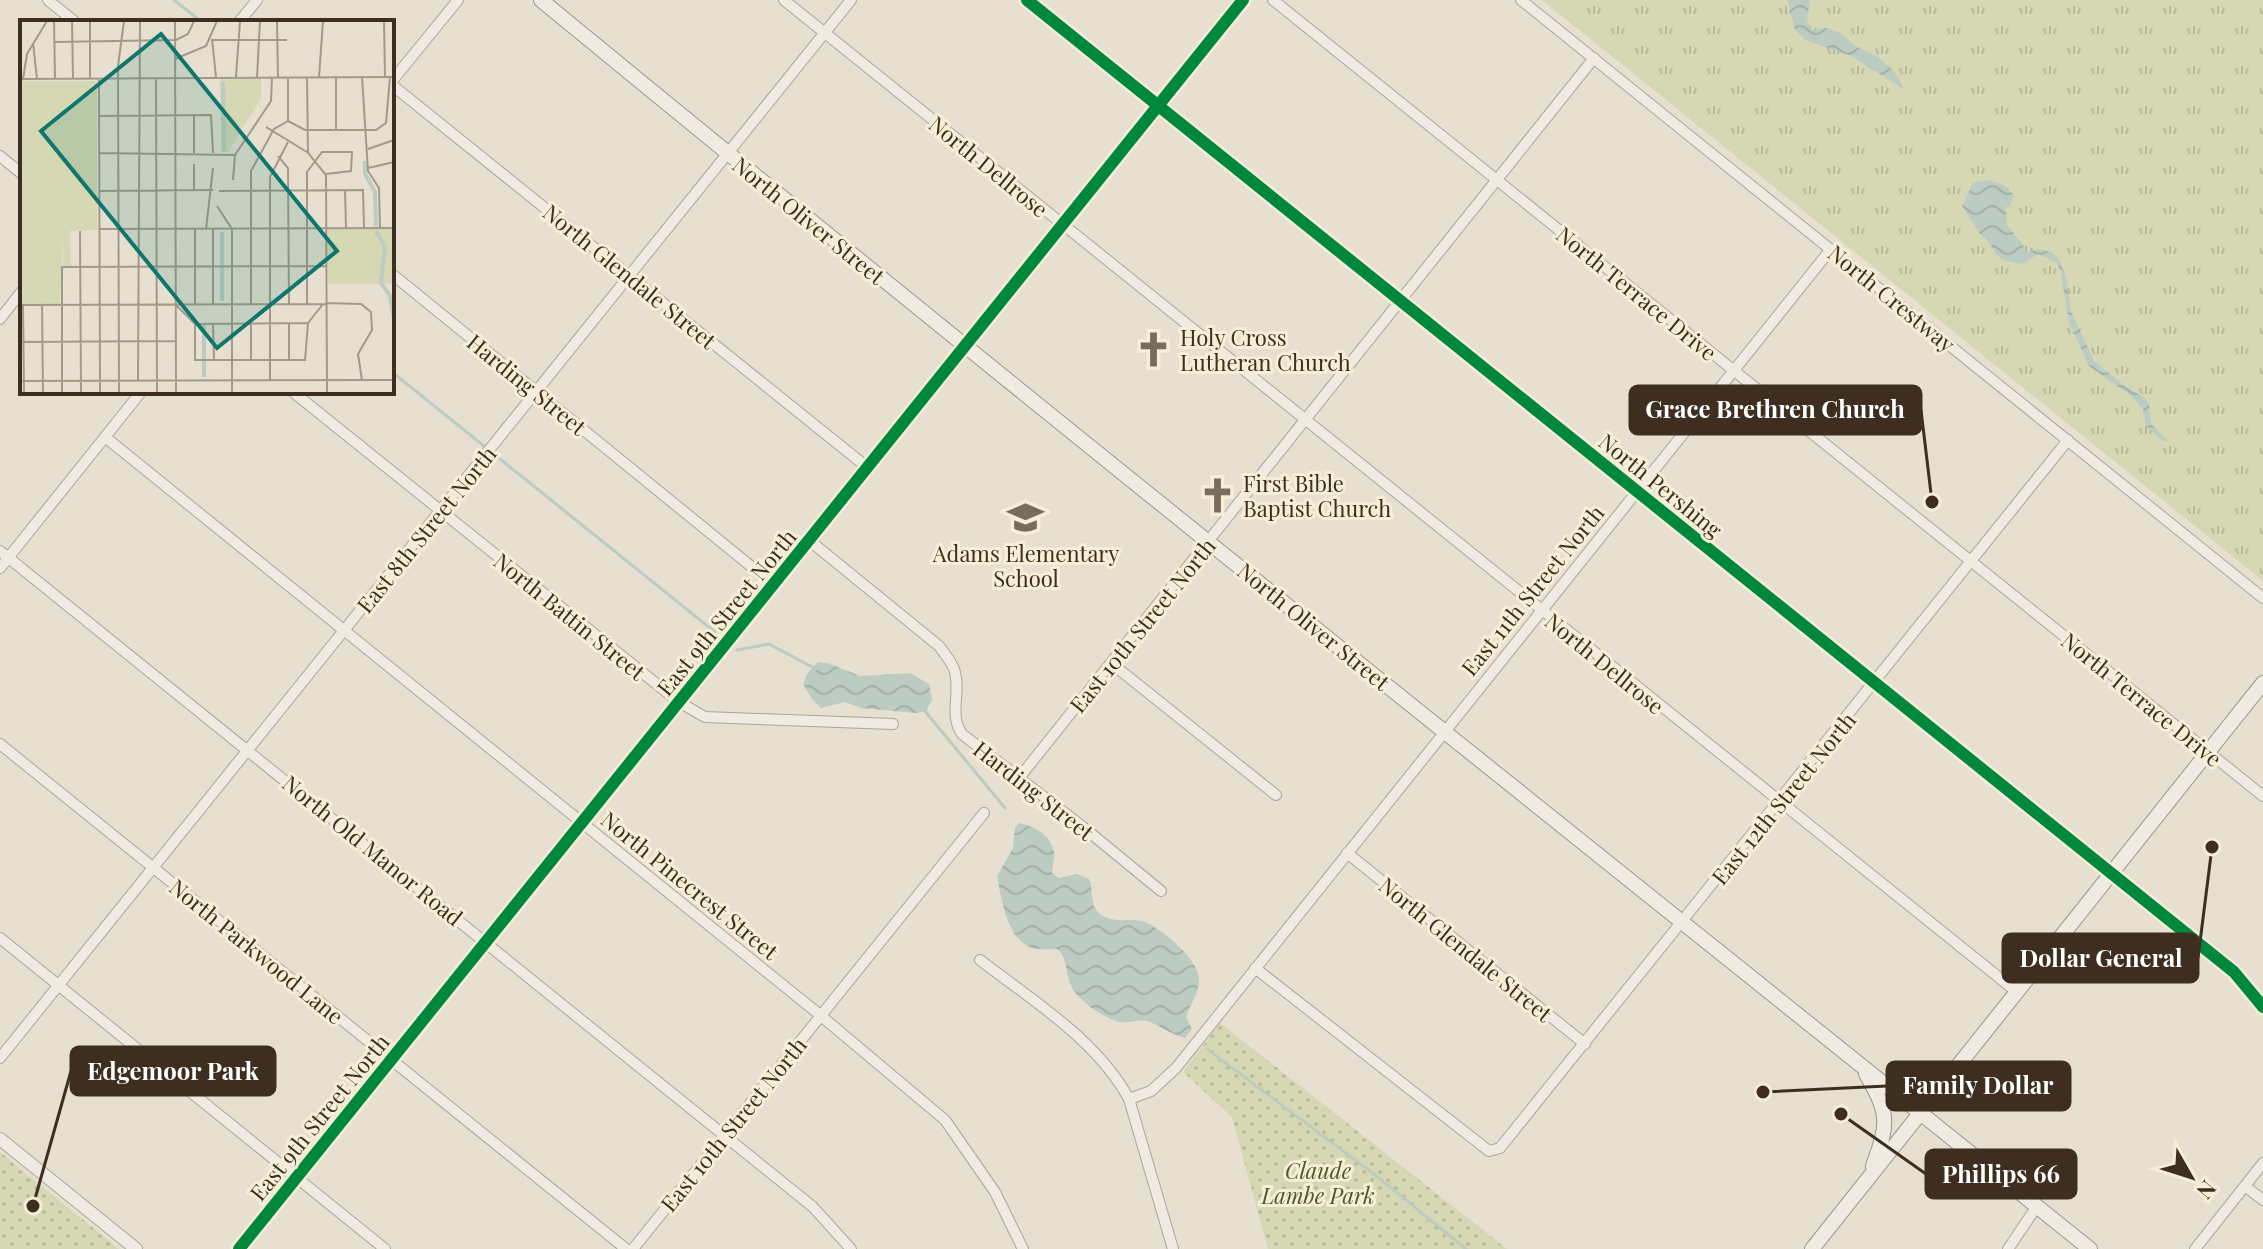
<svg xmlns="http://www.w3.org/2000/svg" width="2263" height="1249" font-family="'Playfair Display',serif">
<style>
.grass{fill:url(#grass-tufts)}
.park{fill:url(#park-dots)}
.water{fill:url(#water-waves)}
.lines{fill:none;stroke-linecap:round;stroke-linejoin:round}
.stream{stroke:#bcccc2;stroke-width:3}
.minor-casing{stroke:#ada599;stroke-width:12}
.tertiary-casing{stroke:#ada599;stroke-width:14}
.secondary-casing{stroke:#9c958a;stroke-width:16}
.minor{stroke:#efebe3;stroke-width:10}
.tertiary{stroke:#efebe3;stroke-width:12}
.secondary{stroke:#efebe3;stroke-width:14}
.cycleway-casing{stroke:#f7eed8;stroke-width:17}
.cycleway{stroke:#00873e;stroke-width:12}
.labels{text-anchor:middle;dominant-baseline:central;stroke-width:6;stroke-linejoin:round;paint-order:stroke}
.street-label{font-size:22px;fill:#3d2e20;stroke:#f7eed8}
.poi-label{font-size:22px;fill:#3d2e20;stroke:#f7eed8;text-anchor:start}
.park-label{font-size:22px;font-style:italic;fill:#4d5a26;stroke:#f7eed8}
.inset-river{fill:none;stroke:#bcccc2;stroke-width:4}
.inset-road{fill:none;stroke:#a3998a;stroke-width:2}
.view{fill:#0f766e;fill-opacity:0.15;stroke:#0f766e;stroke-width:4}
.inset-edge{fill:none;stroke:#3d2e20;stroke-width:4}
.leader{fill:none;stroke:#3d2e20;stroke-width:3}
.callout-dot{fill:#3d2e20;stroke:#f7eed8;stroke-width:3}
.callout{fill:#3d2e20;stroke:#3d2e20;stroke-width:3}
.callout-label{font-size:24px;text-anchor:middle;font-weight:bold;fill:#fff}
</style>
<defs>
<pattern id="grass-tufts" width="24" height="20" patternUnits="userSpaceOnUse" patternTransform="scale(2)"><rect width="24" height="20" fill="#d6d7b3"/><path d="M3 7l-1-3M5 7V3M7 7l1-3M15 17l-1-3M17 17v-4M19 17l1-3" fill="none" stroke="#b9b99a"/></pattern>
<pattern id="park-dots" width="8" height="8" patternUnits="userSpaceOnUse" patternTransform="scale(2)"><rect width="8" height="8" fill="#d6d7b3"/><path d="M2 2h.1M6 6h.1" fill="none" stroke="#b9b99a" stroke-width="1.8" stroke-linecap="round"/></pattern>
<pattern id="water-waves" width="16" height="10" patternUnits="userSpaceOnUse" patternTransform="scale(2)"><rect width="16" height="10" fill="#bcccc2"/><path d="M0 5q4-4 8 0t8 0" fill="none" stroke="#a2b0a6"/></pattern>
</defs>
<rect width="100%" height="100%" fill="#e7e0d1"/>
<!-- grass -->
<path class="grass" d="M1542,0H2263V581Z"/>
<!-- park -->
<path class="park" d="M1220,1023L1507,1249H1268L1232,1117L1183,1072Z
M0,1152L12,1162L119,1249H0Z"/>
<!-- water -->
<path class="water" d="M1788,0H1810L1807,19L1811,30L1826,28L1833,30L1842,34L1855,46L1878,57L1893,70L1904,89L1851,56L1805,40L1795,30Z
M1990,180L2005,186L2014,195L2010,206L2006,207L2007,226L2022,243L2026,252L2039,249L2051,252L2059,260L2066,277L2071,311L2094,361L2126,387L2145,398L2149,404L2151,424L2168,441H2164L2146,426L2143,410L2133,397L2089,366L2069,322L2061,273L2057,263L2038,254L2023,264C1985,259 2002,250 1980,234L1962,206L1973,183Z
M818,662L828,663L860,676L910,673L929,684L932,700L926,711L915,713L861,708L845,702L821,708L812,699L803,684L807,674Z
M1019,823C1034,826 1051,835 1054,852C1055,858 1052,867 1052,873L1059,878L1077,874L1089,879C1094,890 1089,905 1100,914C1113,924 1128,918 1142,921C1160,926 1202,962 1199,982C1198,993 1190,1006 1186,1017L1192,1029L1185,1038C1169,1033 1164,1028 1150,1022C1141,1018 1129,1024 1119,1022C1104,1018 1081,1003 1073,989C1065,977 1069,959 1057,949C1050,949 1039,950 1032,948C1007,940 1001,897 997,876L1013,848L1015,828Z"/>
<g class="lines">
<!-- stream -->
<path class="stream" d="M174,0L202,22
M392,372L715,632
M737,650L769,644L816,669
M924,710L1005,808
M1207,1049L1379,1178L1466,1249"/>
<defs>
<path id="minor" d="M48,0L75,22
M784,0L2017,992
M1027,0L2234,972L2263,1007
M1273,0L2263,796
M1521,0L2263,598
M239,22L257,0
M392,81L458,0
M392,85L868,468
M0,156L22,174
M392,274L774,585
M0,319L22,291
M965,348L1243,0
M293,392L679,702L705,717L893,724
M105,437L820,1015L945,1120L995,1192L1023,1249
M810,541L939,646C944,653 951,661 954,669C962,691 948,714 962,734L1083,827L1161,891
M0,551L813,1207L851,1249
M0,568L141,392
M1111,663L1276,795
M0,744L626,1249
M1019,778L1594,58
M1347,853L1585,1044
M0,938L385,1249
M980,960C1033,1001 1096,1039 1129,1099L1173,1249
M1255,968L1489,1151L1500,1148L2068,440
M0,1058L851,0
M1129,1099L1151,1091L1176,1068L1831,249
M2245,1186L2263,1200
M633,1249L984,813
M2008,1249L2037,1206
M2195,1249L2263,1163"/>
<path id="tertiary" d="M0,1139L136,1249
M239,1249L965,348"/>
<path id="secondary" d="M541,0C1053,421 1573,834 2090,1249
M1866,1074C1889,1114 1889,1122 1873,1166
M1812,1249L2263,683"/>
</defs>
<!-- minor casing -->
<use href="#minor" class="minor-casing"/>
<!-- tertiary casing -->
<use href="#tertiary" class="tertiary-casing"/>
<!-- secondary casing -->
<use href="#secondary" class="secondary-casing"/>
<!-- minor -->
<use href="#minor" class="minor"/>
<!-- tertiary -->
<use href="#tertiary" class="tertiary"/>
<!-- secondary -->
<use href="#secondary" class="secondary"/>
<defs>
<path id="cycleway" d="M1027,0L2234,972L2263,1007
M239,1249L1243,0"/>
</defs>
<!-- cycleway casing -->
<use href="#cycleway" class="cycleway-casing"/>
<!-- cycleway -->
<use href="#cycleway" class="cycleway"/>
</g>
<!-- icons -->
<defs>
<symbol id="church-bare" viewBox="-9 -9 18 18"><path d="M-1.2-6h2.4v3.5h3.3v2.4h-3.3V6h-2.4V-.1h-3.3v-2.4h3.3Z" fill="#786c5e" stroke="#f7eed8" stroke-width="2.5" paint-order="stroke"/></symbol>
<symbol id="school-bare" viewBox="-9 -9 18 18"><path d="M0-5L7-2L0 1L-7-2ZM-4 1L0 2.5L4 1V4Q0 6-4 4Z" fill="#786c5e" stroke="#f7eed8" stroke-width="2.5" paint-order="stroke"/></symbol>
</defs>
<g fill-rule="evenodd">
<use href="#church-bare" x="1128" y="324" width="51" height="51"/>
<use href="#church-bare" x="1192" y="470" width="51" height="51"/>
<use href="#school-bare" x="1000" y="492" width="51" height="51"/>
</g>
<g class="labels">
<!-- street labels -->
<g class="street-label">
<text transform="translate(989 166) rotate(39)">North Dellrose</text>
<text transform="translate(809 220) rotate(39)">North Oliver Street</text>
<text transform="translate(630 276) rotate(39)">North Glendale Street</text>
<text transform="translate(1637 293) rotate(39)">North Terrace Drive</text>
<text transform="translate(1892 298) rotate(39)">North Crestway</text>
<text transform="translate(527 384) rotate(39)">Harding Street</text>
<text transform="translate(1661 485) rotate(39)">North Pershing</text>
<text transform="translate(426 529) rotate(-51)">East 8th Street North</text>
<text transform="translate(1532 590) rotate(-51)">East 11th Street North</text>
<text transform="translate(726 612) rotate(-51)">East 9th Street North</text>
<text transform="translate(570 616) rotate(39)">North Battin Street</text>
<text transform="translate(1142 625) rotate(-51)">East 10th Street North</text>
<text transform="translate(1314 626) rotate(39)">North Oliver Street</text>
<text transform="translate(1605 663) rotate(39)">North Dellrose</text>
<text transform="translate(2142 699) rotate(39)">North Terrace Drive</text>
<text transform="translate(1034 790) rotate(38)">Harding Street</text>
<text transform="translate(1783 798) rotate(-51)">East 12th Street North</text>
<text transform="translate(373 850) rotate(39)">North Old Manor Road</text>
<text transform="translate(690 885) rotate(39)">North Pinecrest Street</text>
<text transform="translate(1466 949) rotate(39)">North Glendale Street</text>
<text transform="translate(257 951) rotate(39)">North Parkwood Lane</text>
<text transform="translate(319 1117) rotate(-51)">East 9th Street North</text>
<text transform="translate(733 1124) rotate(-51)">East 10th Street North</text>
</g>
<!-- poi labels -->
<g class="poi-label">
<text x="1180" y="337">Holy Cross<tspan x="1180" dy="25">Lutheran Church</tspan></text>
<text x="1243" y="483">First Bible<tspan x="1243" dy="25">Baptist Church</tspan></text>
<text x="1026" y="553" text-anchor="middle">Adams Elementary<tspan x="1026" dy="25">School</tspan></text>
</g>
<!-- park labels -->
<g class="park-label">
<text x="1318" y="1170">Claude<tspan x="1318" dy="25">Lambe Park</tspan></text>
</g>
</g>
<!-- overview -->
<g transform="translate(20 20)">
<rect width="374" height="374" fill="#e7e0d1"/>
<path d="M0,61H77V192L43,214L40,284H0Z" fill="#d6d7b3"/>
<path d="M241,58V78L208,132H201L200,59ZM77,192L78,210L50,211L51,246H43V214ZM308,209H374V264H308Z" fill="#d6d7b3"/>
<path class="inset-river" d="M203,62L204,131M345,141V154L355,172L356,206M356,211L365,227L361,263L370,276L374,300M202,212V281M184,305V357"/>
<path class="inset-road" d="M34,1L35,59M52,1L53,58M70,1V58M155,1L156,373M257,1L258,57M364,1L365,57M192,19L196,57M192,20H267M35,22L156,20L168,14L174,1M13,23L17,59M155,39L186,26L197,1M216,57L220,1M237,57L240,1M287,57L288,133L306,155L307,373M299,57L303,1M316,57V110M342,57L348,151L359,168L360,208M79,58L80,373M136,58L137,373M268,58V101M0,59L374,57M3,59L7,34L27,1M174,95V133M79,96L191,95L193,133M268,101L285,110H356L366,103L370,57M246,107L287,132M348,129L374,120M79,133L215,135M258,136L268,148L269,284M174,144V170M348,148L374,142M213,160L215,135L251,81L252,57M325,170L326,208M79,171L193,170M199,171L343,170L344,208M197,186L212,209V373M79,209L374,208M175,209V284M186,209L193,148M60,211L61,373M307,283L341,284L351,292L352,310L338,334L342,360M193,284V209M231,284V151L254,109L268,101M287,284V152L302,132H332L331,151L306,154M0,285L307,284M3,285L4,373M22,285L23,373M156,285L175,304L288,303L303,284M231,303V340M269,303V340M175,304V340H285L288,303M193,304L194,340M0,322L155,321M118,360L120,1M250,360V157L268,122M0,361L374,360M42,373V247L307,246M99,373L98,46L104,1"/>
<path class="view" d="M141,14L317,231L197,328L21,111Z"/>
<rect width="374" height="374" class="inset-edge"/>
</g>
<!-- callouts -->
<path class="leader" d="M1932 502L1921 410M2212 847L2198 958M33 1206L71 1071M1763 1092L1887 1086M1841 1114L1926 1174"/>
<g class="callout-dot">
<circle cx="1932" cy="502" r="8"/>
<circle cx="2212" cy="847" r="8"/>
<circle cx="33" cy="1206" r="8"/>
<circle cx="1763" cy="1092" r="8"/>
<circle cx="1841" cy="1114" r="8"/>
</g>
<g class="callout">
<rect x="1630" y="386" width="291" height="48" rx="8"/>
<rect x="2003" y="934" width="195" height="48" rx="8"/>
<rect x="71" y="1047" width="204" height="48" rx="8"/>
<rect x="1887" y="1062" width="183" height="48" rx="8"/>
<rect x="1926" y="1150" width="150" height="48" rx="8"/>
</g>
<g class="callout-label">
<text x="1775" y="418">Grace Brethren Church</text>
<text x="2101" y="967">Dollar General</text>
<text x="173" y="1080">Edgemoor Park</text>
<text x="1978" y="1094">Family Dollar</text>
<text x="2001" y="1183">Phillips 66</text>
</g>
<!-- north arrow -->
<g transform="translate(2191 1177) rotate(129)" stroke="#f7eed8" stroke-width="6" paint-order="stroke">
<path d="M0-6L14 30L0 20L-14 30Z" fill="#3d2e20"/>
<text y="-12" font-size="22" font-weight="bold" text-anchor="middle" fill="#3d2e20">N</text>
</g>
</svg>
